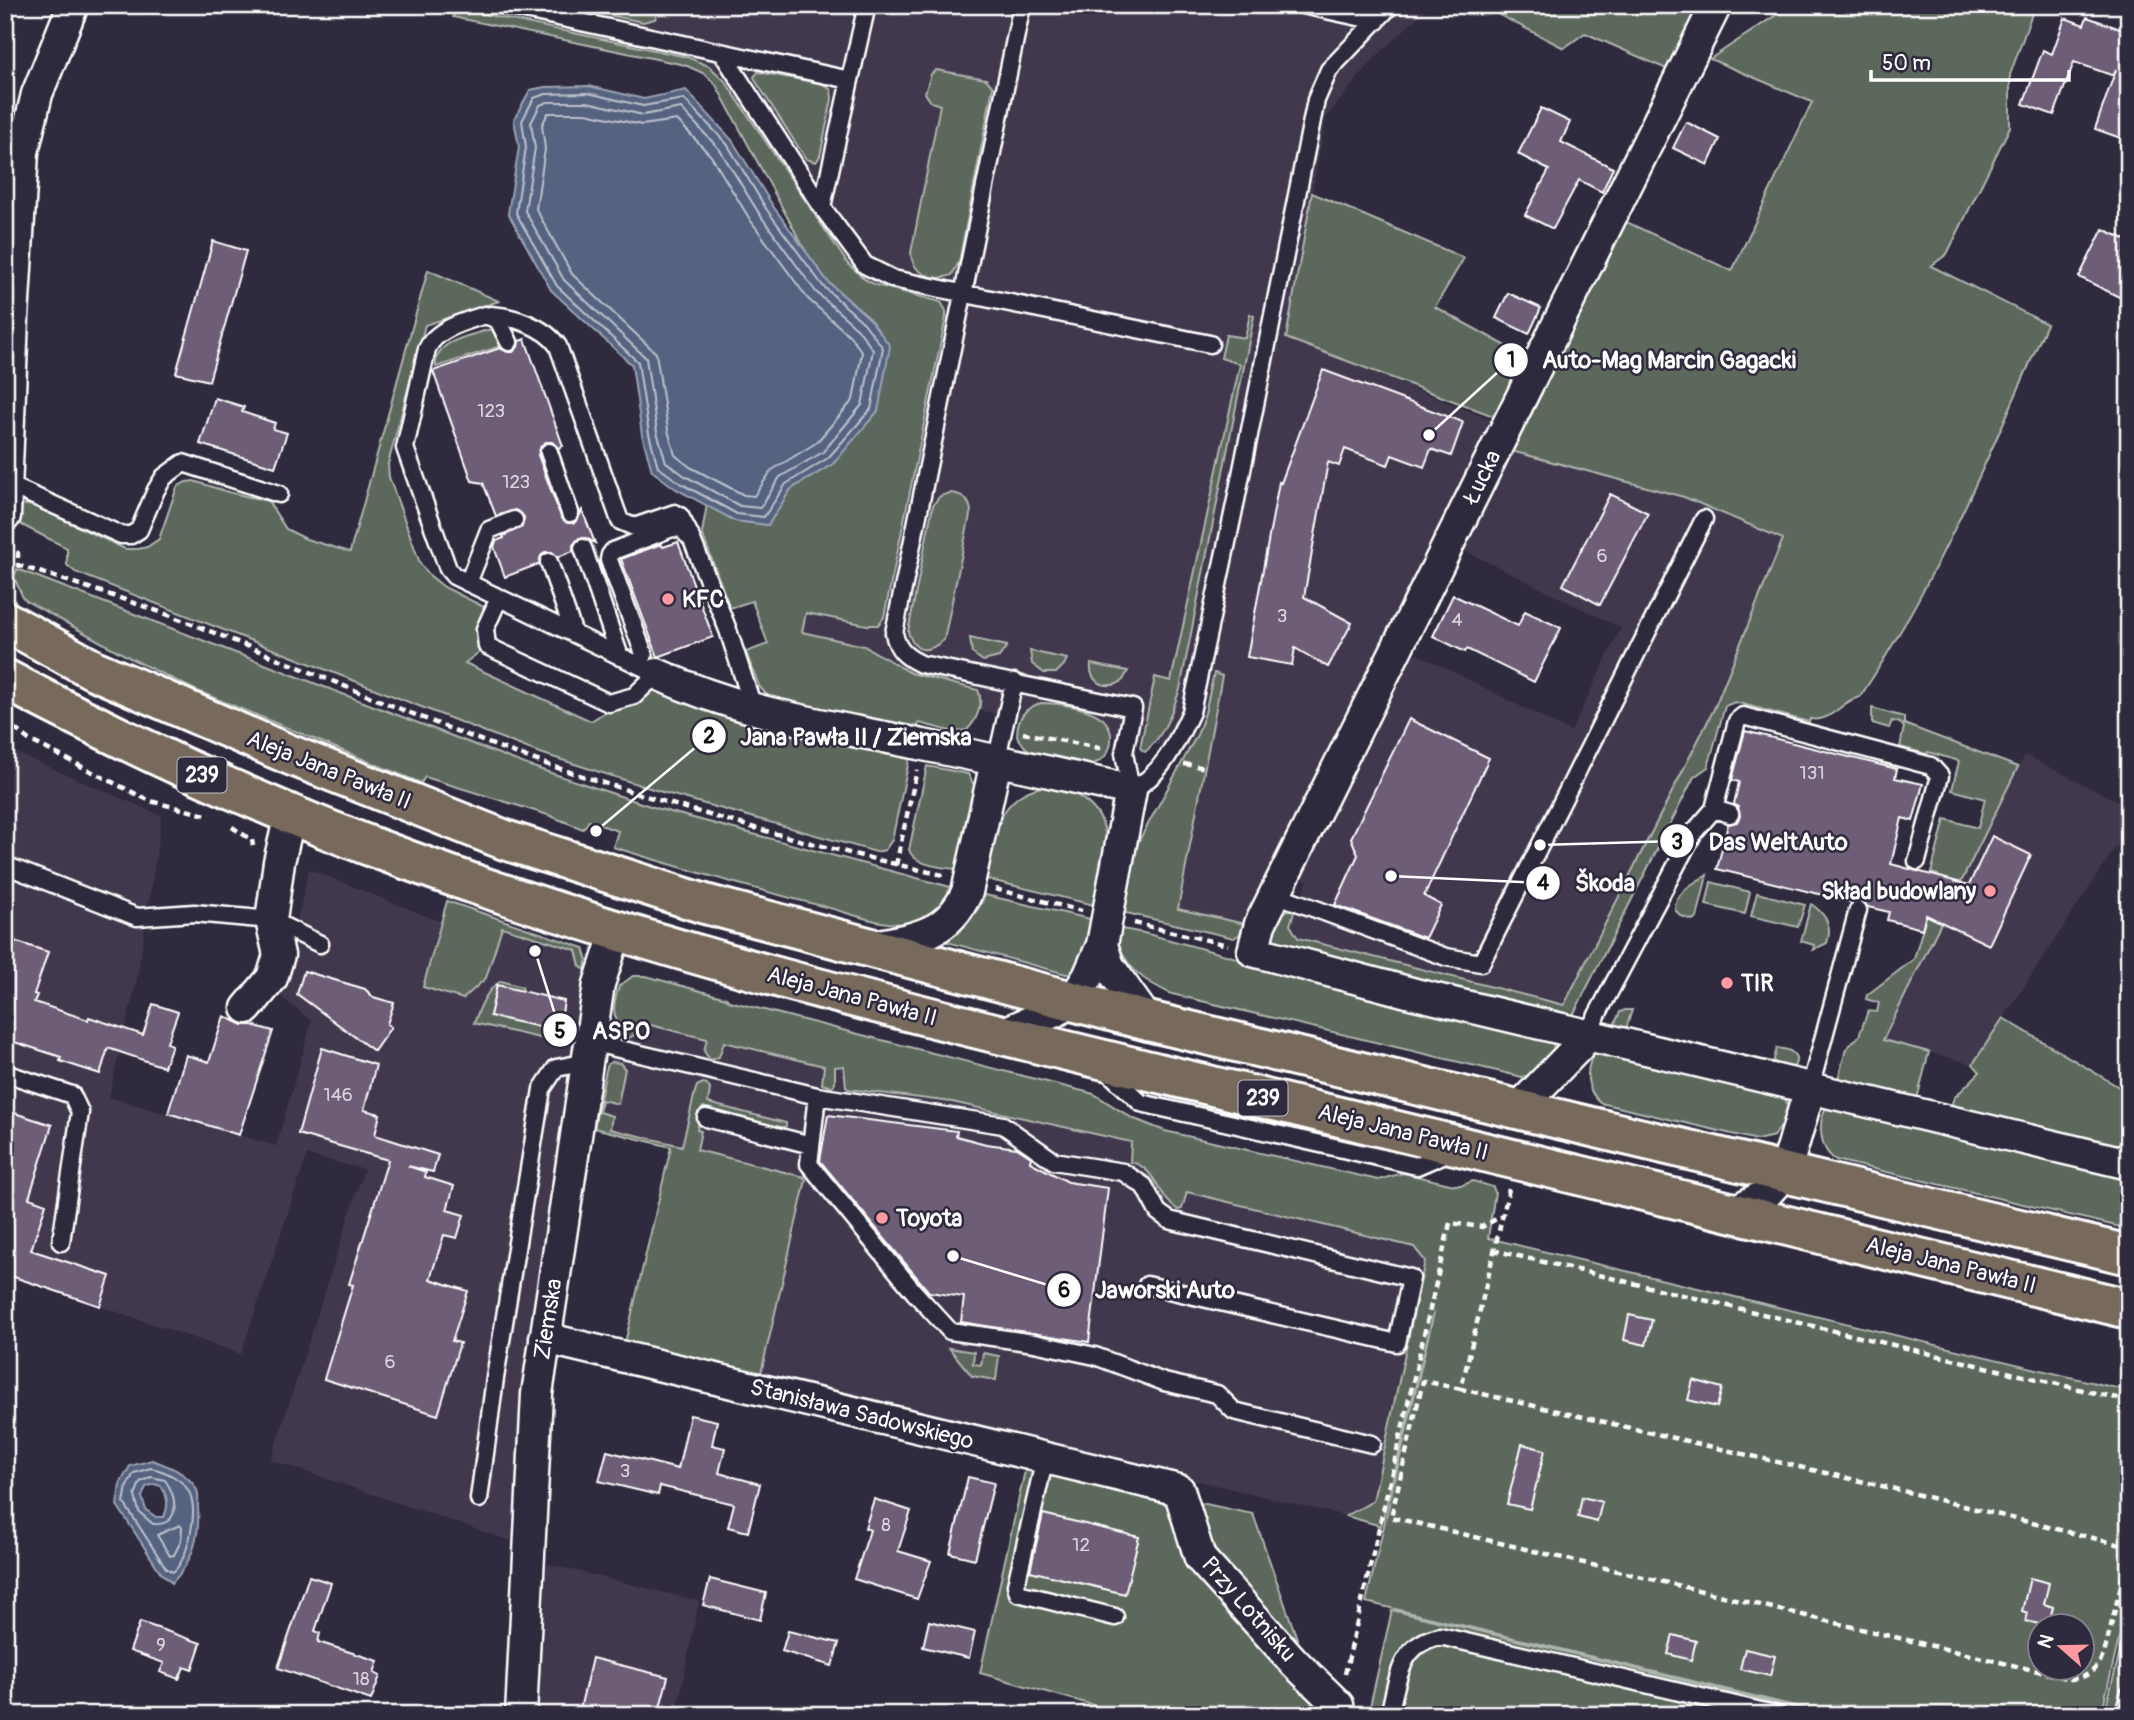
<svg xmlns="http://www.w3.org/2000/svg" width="2134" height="1720" font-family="Pangolin,sans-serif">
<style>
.built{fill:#42394e}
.green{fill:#5d685d;stroke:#aeb4ae;stroke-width:2;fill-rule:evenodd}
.water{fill:#576480;stroke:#9aa2b3;stroke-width:2;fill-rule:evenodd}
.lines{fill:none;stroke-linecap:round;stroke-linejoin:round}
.shore{stroke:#bcc1cc;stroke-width:2}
.building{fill:#6d5d77;stroke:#fff;stroke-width:2}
.service-casing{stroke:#fff;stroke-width:21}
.minor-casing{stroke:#fff;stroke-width:35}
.primary-casing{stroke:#fff;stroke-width:44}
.path{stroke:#fff;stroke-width:4.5;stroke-dasharray:7 5;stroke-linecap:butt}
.service{stroke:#2f2a3d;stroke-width:16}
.minor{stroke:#2f2a3d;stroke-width:30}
.primary{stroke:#77695c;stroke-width:38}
.poi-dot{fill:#ff9aa2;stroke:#2f2a3d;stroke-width:2.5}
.labels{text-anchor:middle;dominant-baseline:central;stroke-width:5;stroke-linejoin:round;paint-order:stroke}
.number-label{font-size:19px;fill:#dad6dd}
.shield{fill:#2f2a3d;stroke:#c1bfc5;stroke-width:2}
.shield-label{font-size:21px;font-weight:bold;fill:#fff}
.street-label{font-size:23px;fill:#fff;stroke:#2f2a3d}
.poi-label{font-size:23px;font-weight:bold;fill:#fff;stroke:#2f2a3d;text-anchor:start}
.leader{fill:none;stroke:#fff;stroke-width:2.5}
.callout-dot{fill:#fff;stroke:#2f2a3d;stroke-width:2.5}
.mark-label{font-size:21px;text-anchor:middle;font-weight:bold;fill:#111}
.callout-label{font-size:24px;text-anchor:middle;font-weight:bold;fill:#fff;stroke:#2f2a3d;stroke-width:5;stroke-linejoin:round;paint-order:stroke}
</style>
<rect width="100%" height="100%" fill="#2f2a3d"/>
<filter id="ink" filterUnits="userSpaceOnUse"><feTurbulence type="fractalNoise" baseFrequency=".0143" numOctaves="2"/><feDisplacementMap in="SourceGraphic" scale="14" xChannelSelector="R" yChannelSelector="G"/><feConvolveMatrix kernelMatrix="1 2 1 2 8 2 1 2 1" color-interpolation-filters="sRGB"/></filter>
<g filter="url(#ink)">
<!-- built -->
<path class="built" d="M455,5H1430L1373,60L1326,117L1312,193L1295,341L1496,422L1245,924L1179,909L1208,755L776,671L819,246L716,85L705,74L685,65L453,17Z
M1508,450L1684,497L1783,538L1714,709L1564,1005L1275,933L1282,913L1296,906L1308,881L1297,875L1396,675L1416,653L1571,732L1621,628L1459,548Z
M5,748L162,816L137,979L109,1097L276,1146L312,1021L280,996L309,869L441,922L447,901L586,950L587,964L551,1232L526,1361L511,1541L271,1460L364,1169L307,1155L241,1354L5,1274Z
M2025,755L2129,807V827L1973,1064L1882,1040Z
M630,993L1139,1129L1186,1192L1414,1247L1425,1261L1373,1501L1346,1516L961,1425L761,1373L806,1180L594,1128L606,1070Z
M547,1564L699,1601L676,1715H539Z"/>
<!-- green -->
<path class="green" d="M455,5H466L474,12L687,57L709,66L725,81L848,264L866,280L876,285L941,302L946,311V317L884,617L878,625H867L806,613L802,632L864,646L911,673L978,690C984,703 977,720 967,730L954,732L919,723L916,732L770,699L759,686L746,652L768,644L752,601L730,608L702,533L707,504L735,521L768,525L791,489L833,464L869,318L828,282L805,250L716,85L705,74L685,65L453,17Z
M559,5H617L643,11L644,5L660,7L655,19L643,22Z
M1480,5H1704L1671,71L1585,33L1564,48Z
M1791,5H2035L2010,75V127L1947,254L1931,266L2047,324C1991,451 1937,581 1860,697C1841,700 1833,723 1810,719L1809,722L1735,702L1725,706L1708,767L1694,777L1572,1017L1277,945L1271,936L1278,916L1296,906L1290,925L1298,938L1564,1005L1714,709L1783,539L1684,497L1508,450L1620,219L1732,271L1812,102L1710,59Z
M936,70L986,79L993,87L959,262L952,275C934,282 912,274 911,253L940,105L931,102L925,93L931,74Z
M758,72L823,84L831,90L832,99L820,156L816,162L806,159L757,83L754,77Z
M1312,193L1464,258L1435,307L1523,355L1496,417L1286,338Z
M428,270L499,301L425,325L388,464L389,477L420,563L428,574L444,587L486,608L476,630L482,650L465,663L591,721L608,710L627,706L651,691L661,688L910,756L892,840L885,850L876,852L662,792L537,752L75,572L67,565V548L20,524L18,518V507L21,504L34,506L125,549H138L147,547L159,539L177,487L186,482L194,481L228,492L268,501L286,529L306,539L350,552Z
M1250,314L1254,316L1180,689C1172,712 1164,736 1145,752L1140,748L1155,677L1171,681L1240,364L1221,358L1226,335L1245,338Z
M491,329L495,331L501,346L436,367C433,340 471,336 491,329Z
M950,493C962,494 968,498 971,510L944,640C928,653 915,654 908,632L933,505L940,496Z
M17,569L530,766L656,808L954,888C946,904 934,918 916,922C888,929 853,914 826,907C754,889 684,869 613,847L618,831L589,821L583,829L548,815L425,777L421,783L193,689L132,659L28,602L23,598L14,577Z
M970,638L1007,646L999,657L983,661L972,653Z
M1030,651L1067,659L1064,665L1056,673H1044L1032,664Z
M1091,664L1128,671L1123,680L1117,684C1102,688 1089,681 1091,664Z
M1214,673L1222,676L1178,909L1245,924L1239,935L1234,938L1122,912L1136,846L1197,735L1205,713Z
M1041,703C1058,703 1089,707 1103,719C1120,736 1109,766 1084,765C1069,764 1052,758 1036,755L1025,747L1017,736C1017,718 1024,708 1041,703Z
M1872,708L1904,717V724L2018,767L1883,1040L1929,1052L1916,1103L1837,1083L1846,1049L1859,1036L1868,1011L1877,1012L1879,1003L1866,999L1867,995L1914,959L1938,875L1931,873L1945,819L1978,828L1985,799L1952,790L1959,761L1928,752L1927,754L1900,747L1904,727L1900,723L1892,721L1889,728L1872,723Z
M927,766L968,774L976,789L959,867L957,869C942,868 914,865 909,850Z
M1045,786C1077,789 1107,809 1106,845C1105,864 1098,885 1094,905L986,879C995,837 994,796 1045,786Z
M1707,875L1697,918L1692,920L1681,916L1675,910C1674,893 1694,883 1707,875Z
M1711,882L1750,892L1745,914L1706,905Z
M1757,893L1805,905L1798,927L1751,916Z
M985,895L1090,919L1093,922L1083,962L1072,974H1066L947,942L946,940L967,924L980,906Z
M447,901L584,948L587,958L585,970L580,966L576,950L502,927L486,978L463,999L423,987Z
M1811,904C1826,914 1833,926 1827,943L1813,950L1814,945L1801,941Z
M1122,929L1144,933L1296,974L1548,1036L1553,1043L1555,1054L1531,1075L1522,1077L1172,994C1145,982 1125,969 1117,938Z
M633,976H646L726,998L729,1001L1094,1094L1132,1118L1165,1131L1378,1180L1403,1173L1454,1185H1463L1473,1181L1493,1187L1495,1192L1488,1238L2129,1391V1597L2101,1715H1832L1366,1602L1434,1312L1381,1526L1346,1516L1373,1501L1425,1261L1414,1247L1187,1192L1182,1209L1178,1210C1158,1198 1156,1166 1130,1162L1131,1142L952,1102L848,1089L846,1087L844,1066L835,1067V1083L832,1087L822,1084L824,1066L724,1042L719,1057L710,1060L704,1051L707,1039L638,1022L634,1035L625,1040L618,1034L620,1024C610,1015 615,998 619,986ZM2039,1626H2082V1668H2039Z
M501,981L522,987L523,991L497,986L490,1016L559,1031L557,1042L474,1023C480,1007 486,990 501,981Z
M1625,1010H1632L1626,1029L1772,1067L1777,1048C1781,1049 1786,1049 1790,1051C1802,1058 1794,1071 1784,1073L1623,1034L1617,1030L1615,1023L1620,1012Z
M2003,1018L2129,1093V1157L1950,1108L1954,1098L1980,1072L1973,1064Z
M1598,1047L1784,1097L1788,1105L1783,1123L1774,1136L1757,1140L1601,1103C1583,1088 1585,1065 1598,1047Z
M612,1062L620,1063L625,1069L618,1104L602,1100L599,1112L612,1116L610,1129L682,1146L695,1092L697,1086L703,1083L707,1084L710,1089L708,1103L786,1123V1126L782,1128L703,1107L697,1130L701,1131L697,1150L804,1177L806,1180L761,1373L625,1343L671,1147L594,1128L606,1070L608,1064Z
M1827,1106L2129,1174V1229L1836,1160C1819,1150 1817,1121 1827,1106Z
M949,1348L974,1352L973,1364L981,1365L983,1353L999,1356L996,1380L972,1376Z
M1026,1466L1253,1514L1324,1715H1114V1711L980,1673Z
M1392,1610L1825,1715H1368Z
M2129,1615V1715H2104Z"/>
<!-- water -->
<path class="water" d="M589,86L644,99L686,90L732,140L773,206L828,282L869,318L890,346L878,411L833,464L791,489L768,525L735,521L676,489L652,471L642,435L632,365L551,290L508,213L519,147L514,120L530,90L545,87Z
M152,1460C169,1466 188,1473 197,1490C199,1495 198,1502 198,1507C200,1537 193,1561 172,1583L161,1573L117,1505L120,1484L130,1466ZM154,1484L161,1486C168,1497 169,1505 164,1517H156L146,1510L142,1497L146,1487Z"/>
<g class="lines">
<!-- shore -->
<path class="shore" d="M588,93L643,106L684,99L727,144L767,210L823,286L864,323L883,348L871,409L828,458L786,484L764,517L737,514L680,483L658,467L649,434L638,362L557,286L516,213L526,147L522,121L534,98L546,94Z
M548,102H587L643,115L681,108L720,150L760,215L816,292L858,329L873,350L862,405L823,452L780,477L760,508L740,506L685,476L666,462L657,432L646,358L564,280L525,211L535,148L531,123L540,105Z
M548,113H586L642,125L677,120L711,156L751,221L808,299L850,336L862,352L853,400L816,443L772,470L754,496L744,495L690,467L675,455L668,430L656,353L572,274L536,209L545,149L542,125Z
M151,1468C165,1471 184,1479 190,1494C198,1514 188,1559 173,1572L166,1568L124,1503L127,1486L134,1473Z
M151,1477L165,1480C177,1496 182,1526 153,1524L139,1512L135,1496L140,1482Z
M180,1525L182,1528L181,1541L174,1555L170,1556L157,1535Z"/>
</g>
<!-- building -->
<path class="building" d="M2087,17L2129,32L2126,42H2129V141L2095,129L2116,69L2114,76L2074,62L2054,115L2023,104L2043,50L2052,54L2065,18L2084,25Z
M1541,108L1570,122L1561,142L1613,168L1602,192L1579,180L1553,229L1525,215L1549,170L1518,154Z
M1686,122L1720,139L1708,165L1673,148Z
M2103,229L2129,241V302L2079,277Z
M213,241L246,251L209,381L176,373Z
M1508,293L1541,308L1529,334L1496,318Z
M525,339L563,446L558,448L552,442H546L541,446L538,455L561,517L567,523H574L578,519L582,510L595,543L586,538H579L573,545V551L558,557L552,552H545L541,556L539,564L505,577L494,547L496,541L504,538L503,536L522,527L524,517L515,510L496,516L483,483L472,481L433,371L500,348L508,352H513L518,347L519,341Z
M1323,370L1463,422L1451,456L1431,449L1424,467L1392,455L1388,465L1345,449L1339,466L1328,462L1304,597L1352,623L1328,667L1295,648L1292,665L1247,657L1279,482L1281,483Z
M215,398L244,407L242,412L275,423L273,429L287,433L275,467L200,444Z
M1610,494L1648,513L1600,605L1563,585Z
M678,542L713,637L658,657L621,559L661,544L663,547Z
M1453,595L1518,626L1525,611L1561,628L1534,682L1467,649L1465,652L1433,636Z
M1409,719L1489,758L1424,896L1441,905L1425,938L1335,905L1358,855L1351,838Z
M1745,731L1897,769L1895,778L1923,784L1913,821L1902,818L1891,864L1969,885L1992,836L2031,855L1989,945L1926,915L1922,929L1887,920L1889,912L1868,907L1861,900L1851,902L1717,869L1728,824L1737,822L1740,816L1738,807L1734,804L1739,782L1732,780Z
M5,938L48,952L34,994L37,995L34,1002L88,1020L89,1017L143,1035L153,1004L178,1012L167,1043L172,1045L164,1067L108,1048L100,1074L60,1061L61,1057L5,1039Z
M304,971L365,989L373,997L394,1003L387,1024L391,1027L374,1051L297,994Z
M497,985L564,1001L559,1031L490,1016Z
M224,1016L243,1025H252L273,1031L239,1135L168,1113L186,1055L209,1062Z
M322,1048L376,1065L364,1110L380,1114L375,1135L438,1155L433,1172L408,1166L426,1172L425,1177L454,1186L447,1210L464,1215L457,1238L444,1235L430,1279L468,1291L452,1341L460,1343L438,1415L324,1379L353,1285L349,1284L388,1160L298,1134Z
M5,1110L52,1125L29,1198L46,1204L31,1250L110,1276L100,1306L5,1274Z
M828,1115L957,1131L956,1136L986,1144L1017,1148L1031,1157L1030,1162L1068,1182L1108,1188L1089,1342L961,1322L964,1297L929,1292L820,1161Z
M1629,1315L1652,1320L1646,1345L1624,1340Z
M1693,1380L1722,1388L1717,1407L1688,1400Z
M690,1415L717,1421L712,1445L725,1448L719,1473L760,1484L748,1532L728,1527L734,1504L660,1486L658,1495L599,1481L607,1451L678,1469Z
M1522,1444L1545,1450L1530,1509L1507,1504Z
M968,1477L994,1483L975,1559L950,1553Z
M1582,1497L1602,1502L1597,1522L1578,1517Z
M874,1499L911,1511L898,1551L931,1561L917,1599L854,1579L870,1530L865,1528Z
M1043,1514L1139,1537L1125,1594L1030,1571Z
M309,1576L331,1583L315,1631L320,1633L318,1642L378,1661L374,1673L380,1676L371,1700L278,1668Z
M2030,1578L2049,1583L2044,1604L2053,1607L2048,1626L2026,1621L2028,1613L2022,1611Z
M710,1579L766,1593L760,1620L703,1605Z
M929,1621L975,1632L969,1658L923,1647Z
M140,1622L201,1643L192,1670L184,1667L179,1679L160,1672L164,1663L130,1651Z
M788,1631L839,1643L832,1666L782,1651Z
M1673,1635L1696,1641L1691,1660L1668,1654Z
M1745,1649L1775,1656L1770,1676L1740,1669Z
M592,1658L668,1677L658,1715H590L580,1709Z"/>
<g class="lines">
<defs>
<path id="service" d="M502,5L850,80L822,207
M1022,5L894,633C897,650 906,657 921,664L1133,708L1124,753L1131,790C1162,776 1177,741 1191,712L1236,500L1316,100L1329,70L1391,5
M1303,5L1377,21
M722,53L822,207L865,265L893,279L1210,344
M850,80L867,5
M491,315C513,316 545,327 558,346L620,521L634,527L675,513L680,516L690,535
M549,452L570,513
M7,484L121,535H131L139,530L156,490L164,477L183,463L279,494
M583,548L620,657
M549,562L574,634
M468,583L489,530L514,520
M499,598L485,629L487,646L609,703L634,696L657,674L454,576L448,569L405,448L427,349C435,329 466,321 485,315L498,320L509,342
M640,666L644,654L609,560L610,555L613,551L672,528L682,529L692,540L728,630L754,710
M996,762L1014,682
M1714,809L1737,721L1743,716L1931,766L1940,776L1917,861
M5,865L137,917L194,913L271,920L320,944
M1275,894L1446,957L1481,963L1704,519
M1587,1034L1694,832L1714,809L1730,814
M590,1042L817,1096
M1106,1070L1141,1103L1417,1166L1452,1151
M5,1073L72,1095L80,1112L61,1242
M1810,1088L1858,910
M706,1118L811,1145
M1147,1285L1397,1343L1411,1278L1169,1220L1158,1212L1144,1186L1123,1172L1054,1161L1003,1125L817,1096L809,1164L915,1293L950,1331L1034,1343L1095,1356L1164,1382L1217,1394L1234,1411L1372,1444
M1045,1458L1016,1585L1018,1593L1115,1617
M479,1499L495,1378L542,1089L556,1068L588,1062
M1389,1715C1398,1680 1399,1644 1440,1636L1778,1715
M2124,1715L2129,1695"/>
<path id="minor" d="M1716,5L1260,924L1253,951L1415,994L2129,1164
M5,516L13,318L23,152L37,94L73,5
M657,674C745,715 830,725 923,745C993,759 1062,775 1131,790L1102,945L1088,977L1077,994L1058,1010L999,1035
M1102,945L1109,966L1148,1021
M874,946C915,938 948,935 967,892L996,762
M247,1008L272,978L279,955L271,920L279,862L290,815
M1519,1108L1580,1045L1587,1034
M1733,1212L1765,1195L1785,1173L1810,1088
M545,1338L1179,1490L1200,1558L1295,1663L1338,1705L1340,1715
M521,1715L537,1394L599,984L617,929"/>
<path id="primary" d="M5,621L94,670L288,754L505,840L705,904L1148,1021L2129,1255
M5,679C133,747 266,808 402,858C670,958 951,1023 1229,1090C1529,1162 1829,1235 2129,1309"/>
</defs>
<!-- service casing -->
<use href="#service" class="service-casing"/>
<!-- minor casing -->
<use href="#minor" class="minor-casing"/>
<!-- primary casing -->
<use href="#primary" class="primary-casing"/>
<!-- path -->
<path class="path" d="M5,548L18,553V565
M5,561C61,579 116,596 171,616C299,665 425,723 555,767C682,809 812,846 943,875
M5,721L29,740L150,801L206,815
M1023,733L1104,749
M1184,764L1206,768
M232,827L252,840L253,846
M896,865L917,770
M995,889L1082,911
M1134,923L1228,945
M1509,1189L1461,1389L1895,1489L2129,1547
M1493,1250L2129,1401
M1461,1389L1423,1381L1391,1517L2071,1679C2088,1678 2097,1669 2104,1654L2129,1553
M1345,1674L1450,1223L1482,1227L1503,1215"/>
<!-- service -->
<use href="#service" class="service"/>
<!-- minor -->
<use href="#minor" class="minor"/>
<!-- primary -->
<use href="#primary" class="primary"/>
</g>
</g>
<!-- markers -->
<g class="poi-dot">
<circle cx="668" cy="599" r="7"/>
<circle cx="1990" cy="891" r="7"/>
<circle cx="1727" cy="983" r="7"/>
<circle cx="882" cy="1218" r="7"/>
</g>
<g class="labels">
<!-- number labels -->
<g class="number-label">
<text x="491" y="411">123</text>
<text x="516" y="482">123</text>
<text x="1602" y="556">6</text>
<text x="1282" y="616">3</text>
<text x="1457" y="620">4</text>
<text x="1812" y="773">131</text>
<text x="338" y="1095">146</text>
<text x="390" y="1362">6</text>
<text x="625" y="1471">3</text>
<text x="886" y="1525">8</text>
<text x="1081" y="1545">12</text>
<text x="161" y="1645">9</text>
<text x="361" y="1679">18</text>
</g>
<!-- shield labels -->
<g class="shield">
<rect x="177.5" y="757.5" width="49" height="35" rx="5"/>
<rect x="1238.5" y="1080.5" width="49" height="35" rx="5"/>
</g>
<g class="shield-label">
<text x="202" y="775">239</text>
<text x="1263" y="1098">239</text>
</g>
<!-- street labels -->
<g class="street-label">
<text transform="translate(1482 477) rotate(-64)">Łucka</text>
<text transform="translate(329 770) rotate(22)">Aleja Jana Pawła II</text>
<text transform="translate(852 996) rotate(15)">Aleja Jana Pawła II</text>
<text transform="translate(1403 1132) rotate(14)">Aleja Jana Pawła II</text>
<text transform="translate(1951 1265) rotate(14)">Aleja Jana Pawła II</text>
<text transform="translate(548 1319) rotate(-81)">Ziemska</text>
<text transform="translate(862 1414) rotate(14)">Stanisława Sadowskiego</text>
<text transform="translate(1249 1609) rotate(49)">Przy Lotnisku</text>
</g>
<!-- poi labels -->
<g class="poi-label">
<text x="682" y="599">KFC</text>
<text x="1976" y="891" text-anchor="end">Skład budowlany</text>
<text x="1741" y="983">TIR</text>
<text x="896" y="1218">Toyota</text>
</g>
</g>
<!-- callouts -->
<path class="leader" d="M1429 435L1511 360M596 831L709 736M1540 845L1677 841M1391 876L1543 883M535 951L560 1030M953 1256L1064 1290"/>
<g class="callout-dot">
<circle cx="1429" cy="435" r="7"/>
<circle cx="596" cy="831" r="7"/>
<circle cx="1540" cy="845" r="7"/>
<circle cx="1391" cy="876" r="7"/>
<circle cx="535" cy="951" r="7"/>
<circle cx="953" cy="1256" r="7"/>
<circle cx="1511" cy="360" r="18"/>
<circle cx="709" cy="736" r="18"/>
<circle cx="1677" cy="841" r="18"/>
<circle cx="1543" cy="883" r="18"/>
<circle cx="560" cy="1030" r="18"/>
<circle cx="1064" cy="1290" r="18"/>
</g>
<g class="mark-label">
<text x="1511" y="367">1</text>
<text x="709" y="743">2</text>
<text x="1677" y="849">3</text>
<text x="1543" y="890">4</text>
<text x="560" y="1038">5</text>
<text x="1064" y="1297">6</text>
</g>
<g class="callout-label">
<text x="1669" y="368">Auto-Mag Marcin Gagacki</text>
<text x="856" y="745">Jana Pawła II / Ziemska</text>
<text x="1778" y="850">Das WeltAuto</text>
<text x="1605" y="891">Škoda</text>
<text x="621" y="1039">ASPO</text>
<text x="1165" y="1298">Jaworski Auto</text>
</g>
<!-- margin -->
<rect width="2134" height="1720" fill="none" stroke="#2f2a3d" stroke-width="28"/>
<rect x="14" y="14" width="2106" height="1692" fill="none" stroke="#fff" stroke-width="2.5" filter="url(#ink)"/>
<!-- north arrow -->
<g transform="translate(2061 1647) rotate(290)"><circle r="33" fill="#2f2a3d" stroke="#827f8b" stroke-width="2"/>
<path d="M0-5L12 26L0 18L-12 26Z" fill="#ff9aa2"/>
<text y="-10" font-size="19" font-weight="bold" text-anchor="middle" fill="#ffffff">N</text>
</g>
<!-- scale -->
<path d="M1871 70v10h198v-10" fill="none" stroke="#ffffff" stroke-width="3.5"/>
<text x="1882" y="70" font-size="21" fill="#ffffff" stroke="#2f2a3d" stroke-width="5" paint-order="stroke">50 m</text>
</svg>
